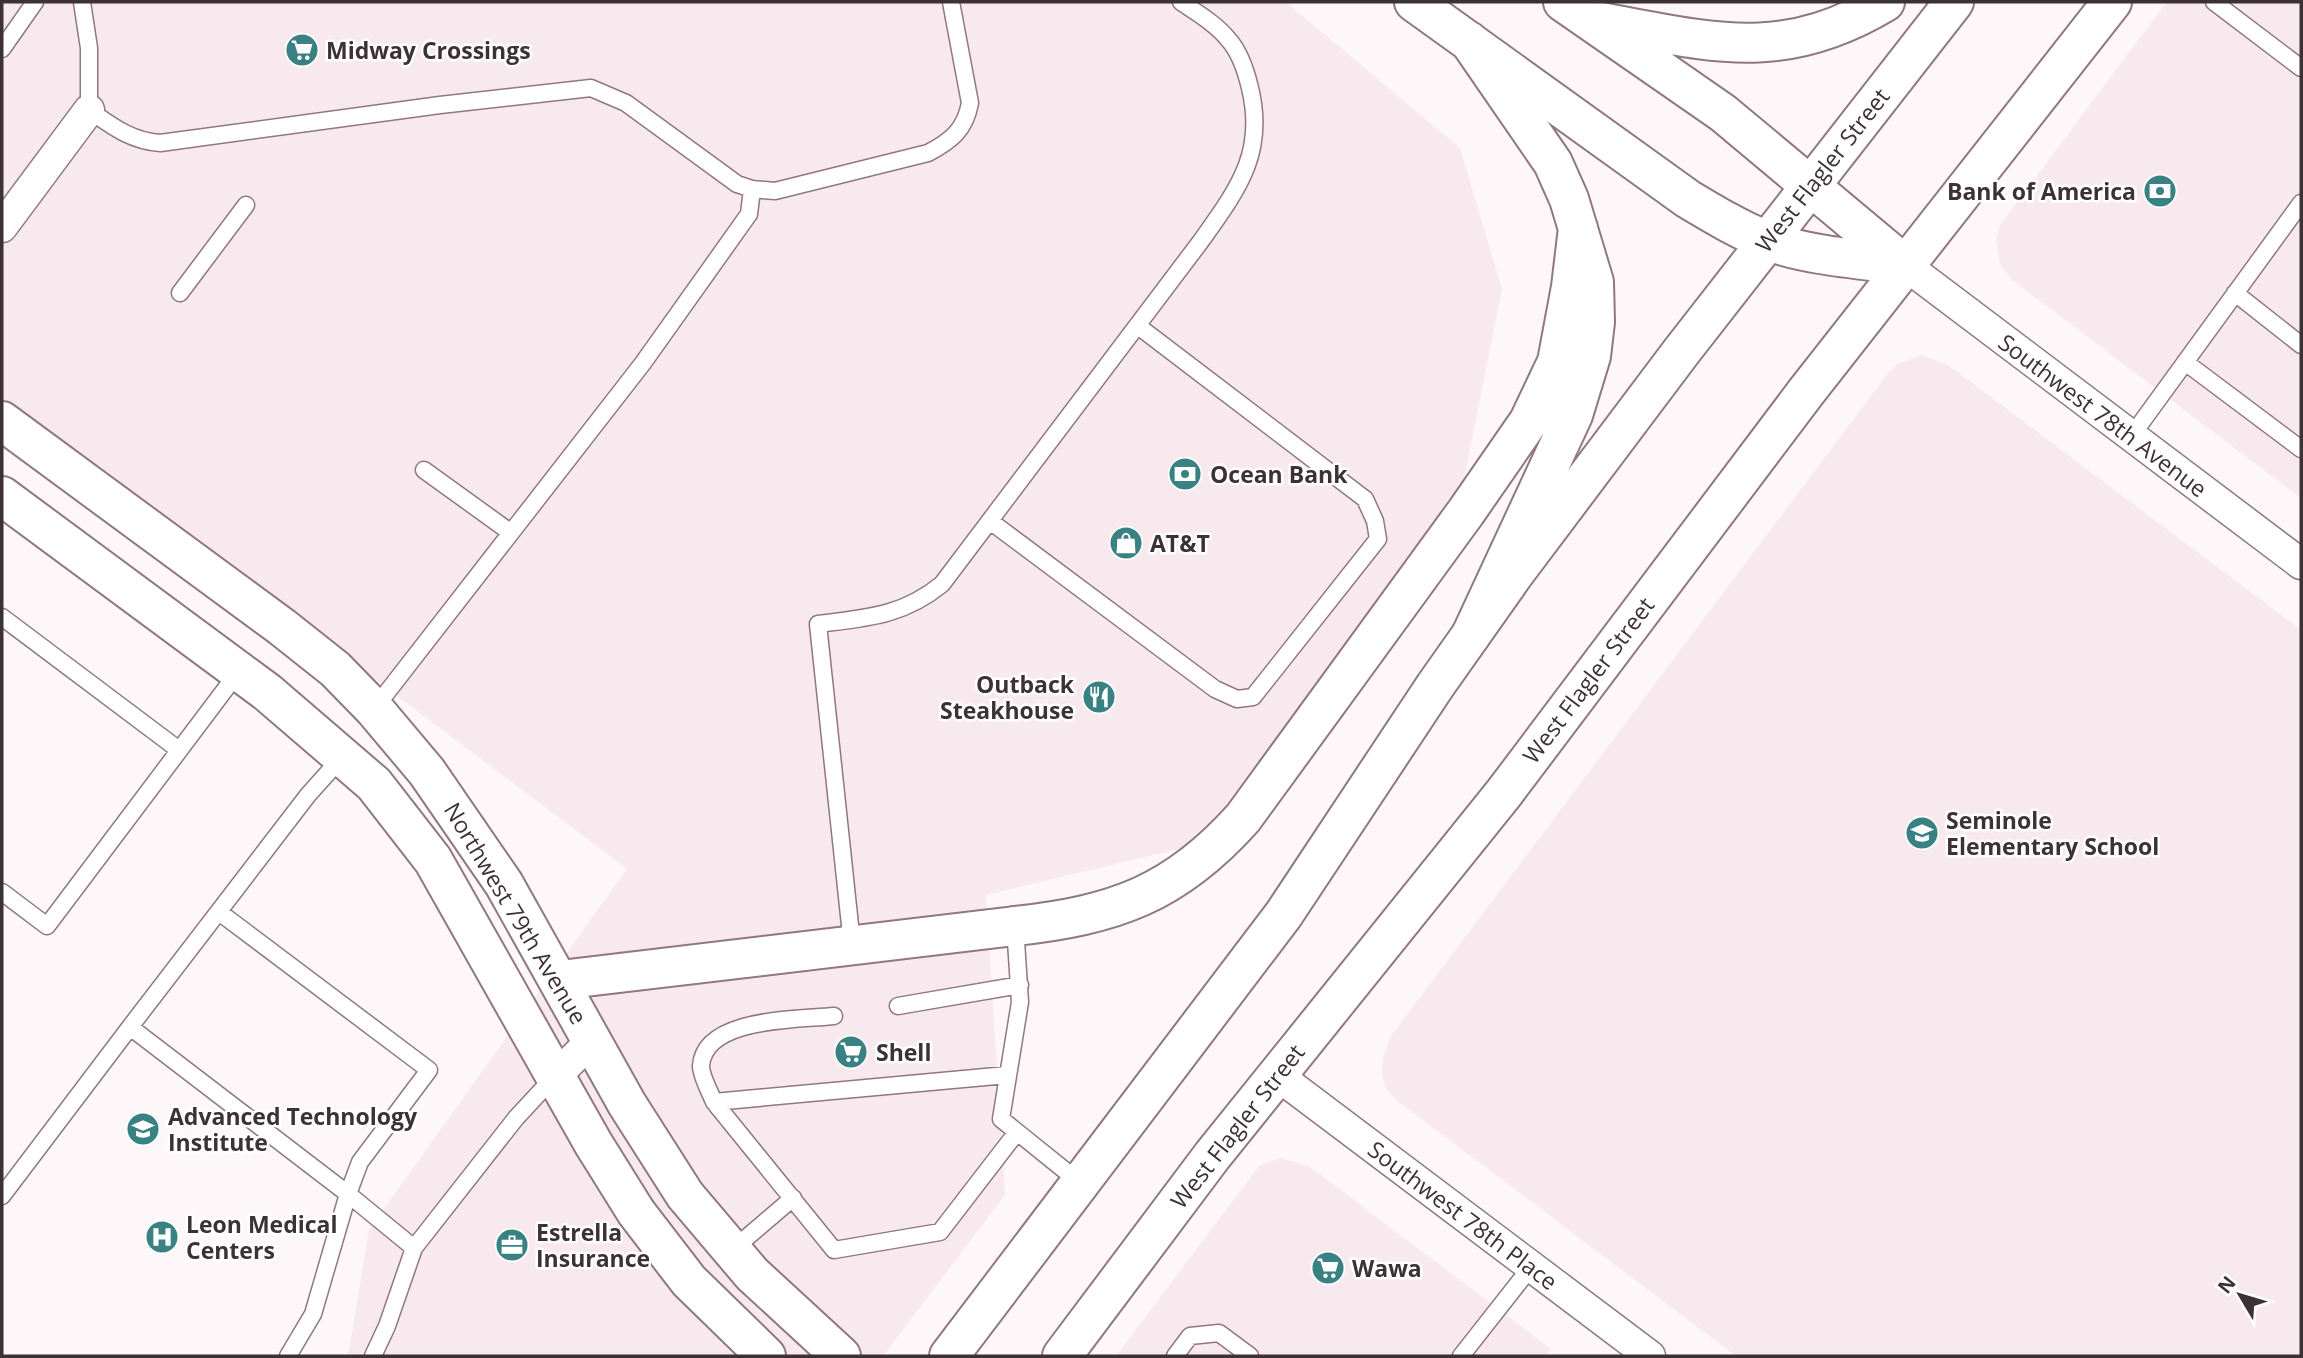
<svg xmlns="http://www.w3.org/2000/svg" width="2303" height="1358" font-family="'Open Sans',sans-serif">
<style>
.built{fill:#f8e9ef}
.lines{fill:none;stroke-linecap:round;stroke-linejoin:round}
.service-casing{stroke:#907781;stroke-width:19}
.minor-casing{stroke:#907781;stroke-width:33}
.tertiary-casing{stroke:#907781;stroke-width:42}
.primary-casing{stroke:#907781;stroke-width:42}
.motorway-casing{stroke:#907781;stroke-width:42}
.service{stroke:#fff;stroke-width:16}
.minor{stroke:#fff;stroke-width:30}
.tertiary{stroke:#fff;stroke-width:38}
.primary{stroke:#fff;stroke-width:38}
.motorway{stroke:#fff;stroke-width:38}
.labels{text-anchor:middle;dominant-baseline:central;stroke-width:5;stroke-linejoin:round;paint-order:stroke}
.poi-label{font-size:23px;font-weight:bold;fill:#3c3135;stroke:#fff;text-anchor:start}
.street-label{font-size:23px;fill:#3c3135;stroke:#fff}
</style>
<rect width="100%" height="100%" fill="#fdf7f9"/>
<!-- built -->
<path class="built" d="M2,2H1286L1460,148L1502,289L1460,499L1208,842L986,895L1005,1195L883,1356H345L349,1351L369,1230L627,869L2,398Z
M2167,2H2301V498L2012,280L2000,264L1996,239L2000,225Z
M1921,355L1948,365L2301,630V1356H1736L1395,1099L1385,1086L1382,1075L1383,1058L1391,1036L1886,376L1897,364Z
M1280,1158L1309,1166L1551,1349L1545,1356H1116L1259,1166Z"/>
<g class="lines">
<defs>
<path id="service" d="M82,2L89,48V110C112,126 131,141 160,143L440,105L591,88L626,103L737,184L752,189L775,191L928,153C951,141 965,130 970,103L951,2
M2214,2L2301,68
M2,49L35,2
M180,293L246,205
M2235,293L2301,345
M2185,362L2301,449
M2130,438L2301,203
M424,470L510,532
M990,521L1215,689L1237,699L1253,697L1378,539L1375,521L1365,499L1138,326
M2,617L179,750
M374,709L643,363L749,214L752,189
M2,892L47,926L239,671
M1015,926L1020,1002L1001,1119L1078,1181
M852,944L818,624C867,618 903,616 942,584L1201,241C1237,190 1266,154 1250,88C1246,71 1240,52 1228,39C1216,24 1197,13 1181,2
M898,1006L1020,985
M130,1027L308,795L343,756
M1007,1075L714,1102L834,1250L940,1232L1017,1132
M714,1102C710,1092 701,1076 701,1066C704,1017 798,1020 834,1016
M2,1196L130,1027L348,1194L360,1162L429,1070L219,912
M731,1251L793,1198
M288,1356L313,1314L348,1194L414,1248
M373,1356L387,1326L414,1248L516,1118L554,1077
M1175,1356L1190,1336L1219,1333L1250,1356
M1461,1356L1531,1267"/>
<path id="minor" d="M2,227L89,110
M1905,265L2301,564
M1277,1075L1650,1356
M556,1076L593,1039"/>
<path id="tertiary" d="M2,421L282,627L335,669L374,709L427,772L504,884L627,1104L685,1195L752,1274L841,1356
M2,496L267,692L374,784L433,860L593,1143L636,1212L689,1281L766,1356
M560,980L1015,926"/>
<path id="primary" d="M949,1356L1284,914L1435,686L1514,574L1681,352L1954,2
M1062,1356L1212,1156L1504,793L1806,392L2112,2"/>
<path id="motorway" d="M1414,2L1688,199C1713,214 1738,229 1765,240C1808,256 1859,259 1905,265
M1563,2L1723,113L1905,265
M1600,22C1712,42 1782,64 1885,2
M1469,41L1553,163L1569,199L1594,282L1595,322L1591,356L1573,415L1471,635
M1015,926C1115,915 1175,894 1243,818L1466,512L1529,421L1557,362L1571,287L1578,228"/>
</defs>
<!-- service casing -->
<use href="#service" class="service-casing"/>
<!-- minor casing -->
<use href="#minor" class="minor-casing"/>
<!-- tertiary casing -->
<use href="#tertiary" class="tertiary-casing"/>
<!-- primary casing -->
<use href="#primary" class="primary-casing"/>
<!-- motorway casing -->
<use href="#motorway" class="motorway-casing"/>
<!-- service -->
<use href="#service" class="service"/>
<!-- minor -->
<use href="#minor" class="minor"/>
<!-- tertiary -->
<use href="#tertiary" class="tertiary"/>
<!-- primary -->
<use href="#primary" class="primary"/>
<!-- motorway -->
<use href="#motorway" class="motorway"/>
</g>
<!-- icons -->
<defs>
<symbol id="supermarket-disc" viewBox="-11 -11 22 22"><circle r="9.5" fill="#398183" stroke="#fff"/><path d="M-6-5.5h2.5l.6 2H6L4.5 2H-2.5L-4.4-4H-6ZM-1.5 3.2a1.3 1.3 0 1 0 .1 0ZM3 3.2a1.3 1.3 0 1 0 .1 0Z" fill="#fff"/></symbol>
<symbol id="bank-disc" viewBox="-11 -11 22 22"><circle r="9.5" fill="#398183" stroke="#fff"/><path d="M-6-4H6V4H-6ZM0-2.3a2.3 2.3 0 1 0 0 4.6a2.3 2.3 0 1 0 0-4.6Z" fill="#fff"/></symbol>
<symbol id="shop-disc" viewBox="-11 -11 22 22"><circle r="9.5" fill="#398183" stroke="#fff"/><path d="M-5-2.5h2.3a2.7 3.5 0 0 1 5.4 0H5L5.5 6h-11ZM-1.5-2.5h3a1.5 2.3 0 0 0-3 0Z" fill="#fff"/></symbol>
<symbol id="restaurant-disc" viewBox="-11 -11 22 22"><circle r="9.5" fill="#398183" stroke="#fff"/><path d="M-5-6h1v4h1v-4h1v4h1v-4h1v5L-1.5 .5V6h-2V.5L-5-1ZM5-6V6H3V1.5H1.5Q1.5-4 5-6Z" fill="#fff"/></symbol>
<symbol id="school-disc" viewBox="-11 -11 22 22"><circle r="9.5" fill="#398183" stroke="#fff"/><path d="M0-5L7-2L0 1L-7-2ZM-4 1L0 2.5L4 1V4Q0 6-4 4Z" fill="#fff"/></symbol>
<symbol id="hospital-disc" viewBox="-11 -11 22 22"><circle r="9.5" fill="#398183" stroke="#fff"/><path d="M-5-5h3v3.5h4V-5h3V5h-3V1.5h-4V5h-3Z" fill="#fff"/></symbol>
<symbol id="office-disc" viewBox="-11 -11 22 22"><circle r="9.5" fill="#398183" stroke="#fff"/><path d="M-6-3h4V-5.5h4V-3h4V5H-6ZM-1-4.5V-3h2v-1.5ZM-6 0V1H6V0Z" fill="#fff"/></symbol>
</defs>
<g fill-rule="evenodd">
<use href="#supermarket-disc" x="283" y="31" width="38" height="38"/>
<use href="#bank-disc" x="2141" y="172" width="38" height="38"/>
<use href="#bank-disc" x="1166" y="455" width="38" height="38"/>
<use href="#shop-disc" x="1107" y="524" width="38" height="38"/>
<use href="#restaurant-disc" x="1080" y="678" width="38" height="38"/>
<use href="#school-disc" x="1903" y="814" width="38" height="38"/>
<use href="#supermarket-disc" x="832" y="1033" width="38" height="38"/>
<use href="#school-disc" x="124" y="1110" width="38" height="38"/>
<use href="#hospital-disc" x="143" y="1218" width="38" height="38"/>
<use href="#office-disc" x="493" y="1226" width="38" height="38"/>
<use href="#supermarket-disc" x="1309" y="1249" width="38" height="38"/>
</g>
<g class="labels">
<!-- poi labels -->
<g class="poi-label">
<text x="326" y="50">Midway Crossings</text>
<text x="2136" y="191" text-anchor="end">Bank of America</text>
<text x="1210" y="474">Ocean Bank</text>
<text x="1150" y="543">AT&amp;T</text>
<text x="1074" y="684" text-anchor="end">Outback<tspan x="1074" dy="26">Steakhouse</tspan></text>
<text x="1946" y="820">Seminole<tspan x="1946" dy="26">Elementary School</tspan></text>
<text x="876" y="1052">Shell</text>
<text x="168" y="1116">Advanced Technology<tspan x="168" dy="26">Institute</tspan></text>
<text x="186" y="1224">Leon Medical<tspan x="186" dy="26">Centers</tspan></text>
<text x="536" y="1232">Estrella<tspan x="536" dy="26">Insurance</tspan></text>
<text x="1352" y="1268">Wawa</text>
</g>
<!-- street labels -->
<g class="street-label">
<text transform="translate(1822 170) rotate(-52)">West Flagler Street</text>
<text transform="translate(2103 415) rotate(37)">Southwest 78th Avenue</text>
<text transform="translate(1588 680) rotate(-53)">West Flagler Street</text>
<text transform="translate(516 913) rotate(59)">Northwest 79th Avenue</text>
<text transform="translate(1237 1126) rotate(-52)">West Flagler Street</text>
<text transform="translate(1463 1215) rotate(37)">Southwest 78th Place</text>
</g>
</g>
<!-- border -->
<rect width="2303" height="1358" fill="none" stroke="#3c3135" stroke-width="7"/>
<!-- north arrow -->
<g transform="translate(2240 1295) rotate(308)" stroke="#ffffff" stroke-width="5" paint-order="stroke">
<path d="M0-5L12 26L0 18L-12 26Z" fill="#3c3135"/>
<text y="-10" font-size="19" font-weight="bold" text-anchor="middle" fill="#3c3135">N</text>
</g>
</svg>
